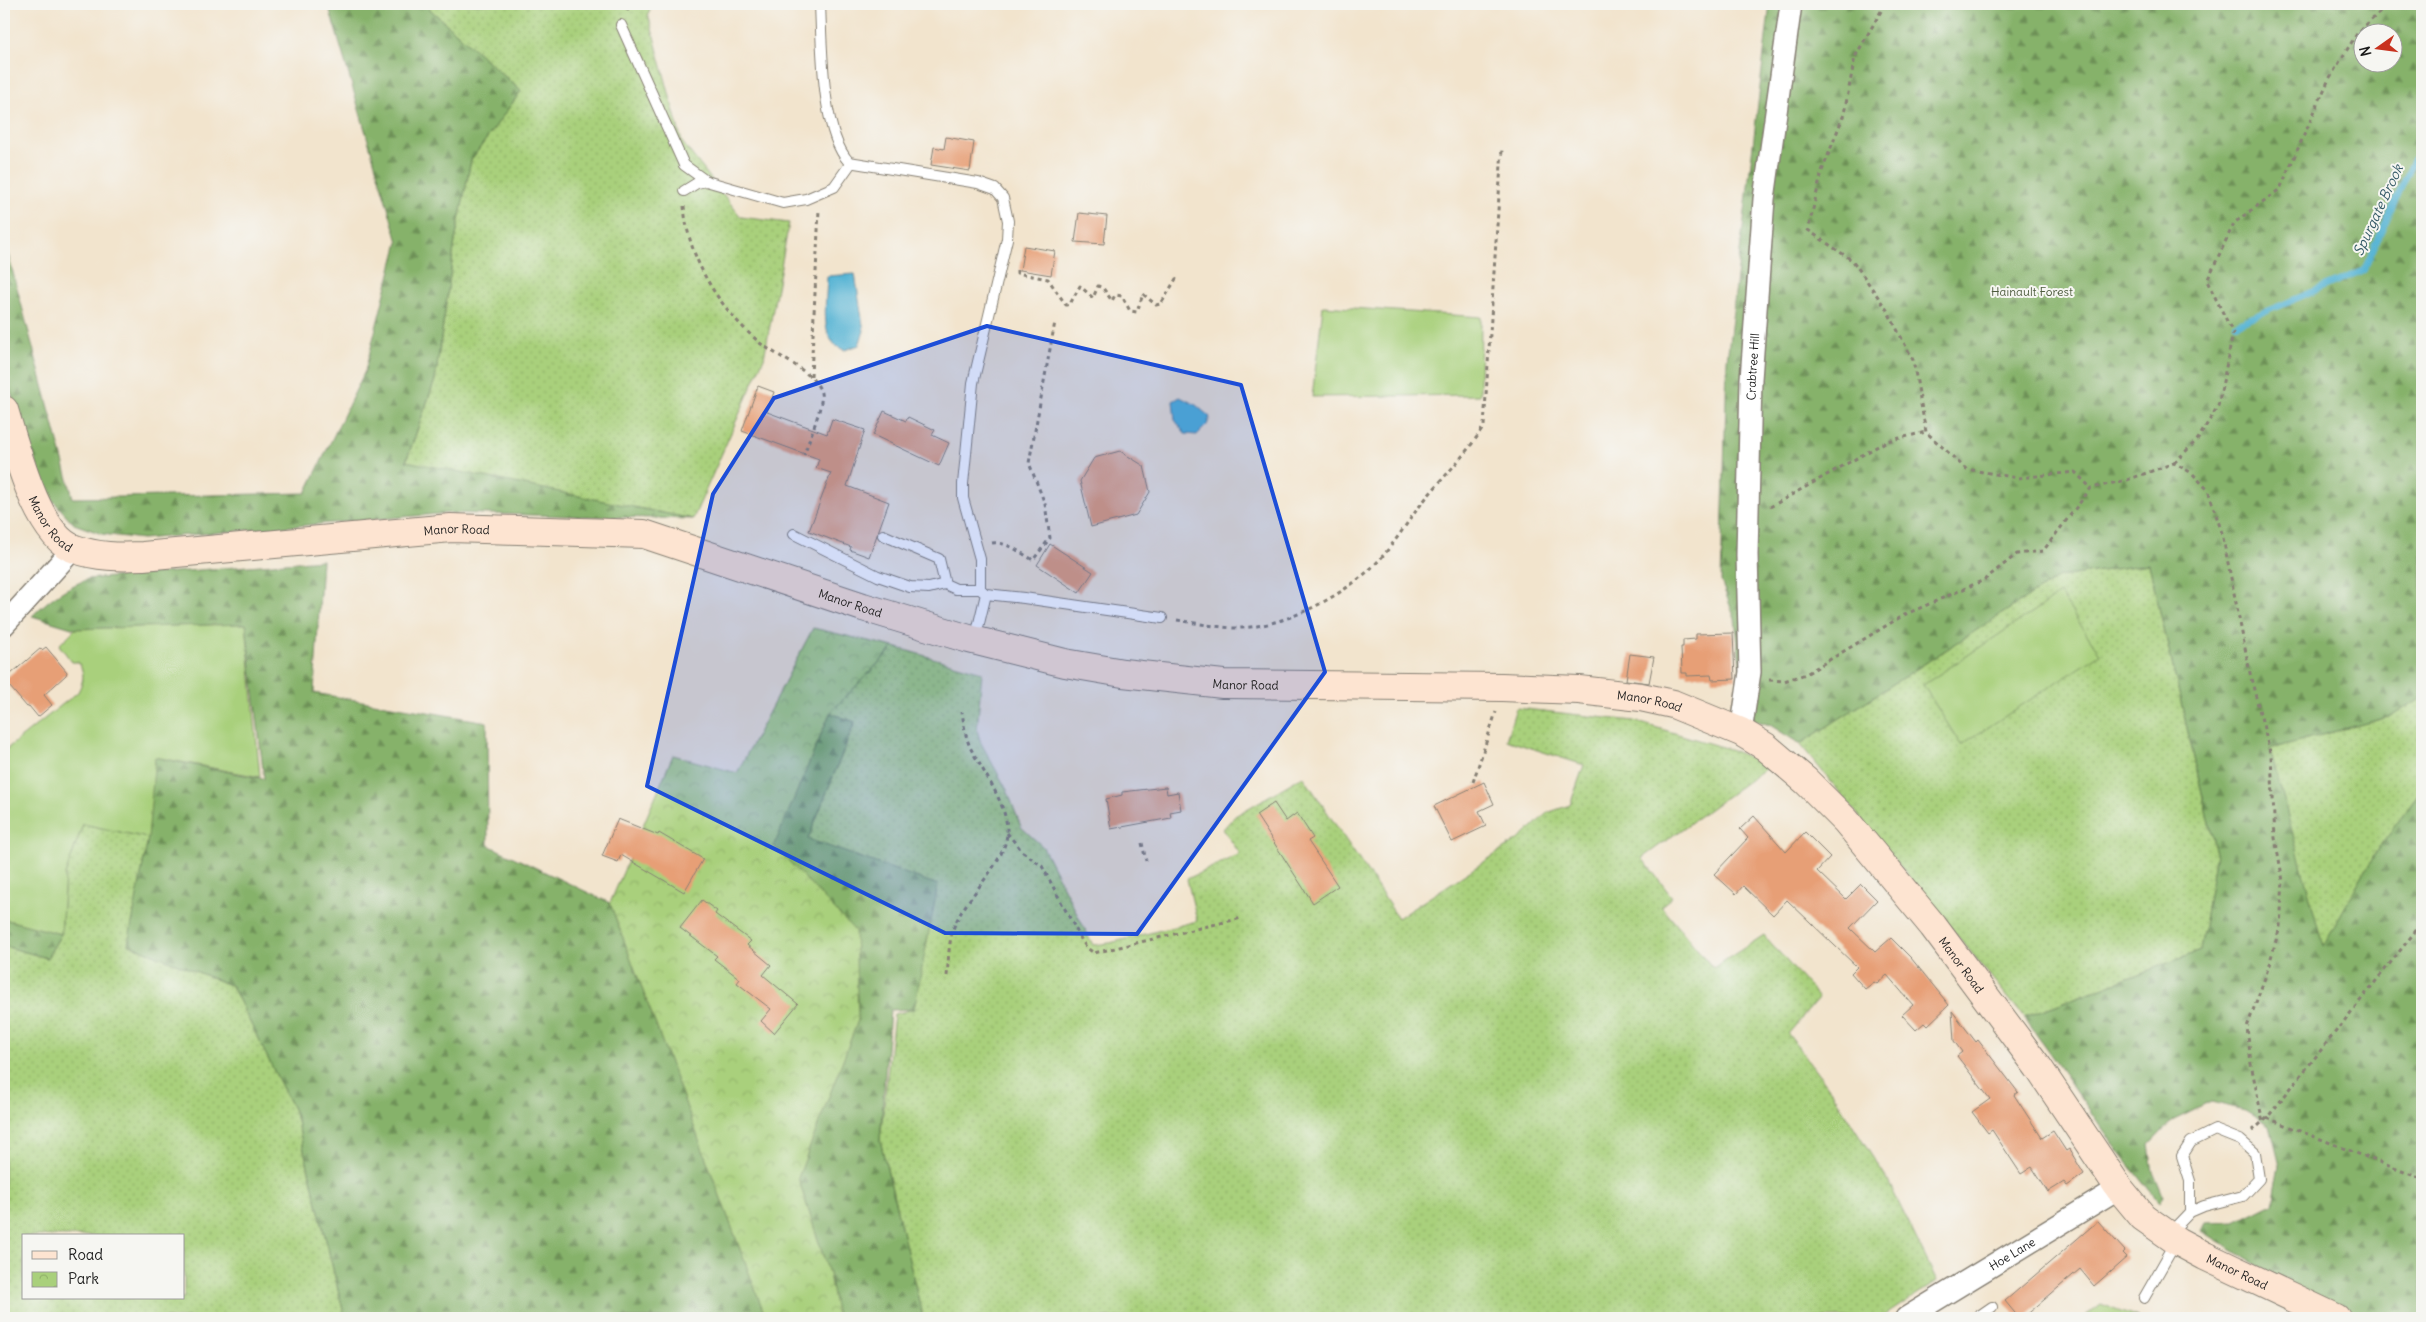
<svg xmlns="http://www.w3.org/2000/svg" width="2426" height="1322" font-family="Delius,sans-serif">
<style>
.grass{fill:url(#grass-dots);stroke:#62764c;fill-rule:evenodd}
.forest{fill:url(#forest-firs);stroke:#516744;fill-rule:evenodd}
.park{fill:url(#park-crowns);stroke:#62764c}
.garden{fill:#a9d07b;stroke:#62764c}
.water{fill:#56b4d4;stroke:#396878}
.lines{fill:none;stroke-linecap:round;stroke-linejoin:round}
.stream{stroke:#56b4d4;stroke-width:6}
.building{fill:#e79f76}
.lane-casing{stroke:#878074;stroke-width:12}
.street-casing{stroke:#878074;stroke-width:24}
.secondary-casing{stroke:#878074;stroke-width:30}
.path{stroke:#878074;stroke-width:3;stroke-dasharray:4 4;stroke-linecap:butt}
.lane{stroke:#fff;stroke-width:10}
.street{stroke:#fff;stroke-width:21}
.secondary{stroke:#fde4d1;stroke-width:28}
.marked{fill:#1d4ed8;fill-opacity:0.2;stroke:#1d4ed8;stroke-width:4;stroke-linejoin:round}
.labels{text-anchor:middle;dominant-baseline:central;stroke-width:4;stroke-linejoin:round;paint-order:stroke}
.park-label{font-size:12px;fill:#4d5b3d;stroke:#f6f6f2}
.street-label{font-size:12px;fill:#1c1c1c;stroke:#f6f6f2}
.water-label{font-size:14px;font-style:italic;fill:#335966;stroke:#f6f6f2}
</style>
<defs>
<pattern id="grass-dots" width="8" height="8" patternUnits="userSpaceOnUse" patternTransform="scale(1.25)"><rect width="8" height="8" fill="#a9d07b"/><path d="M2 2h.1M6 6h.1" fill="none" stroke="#91b26a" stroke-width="1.8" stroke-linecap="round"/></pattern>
<pattern id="forest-firs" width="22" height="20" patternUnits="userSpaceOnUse" patternTransform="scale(1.25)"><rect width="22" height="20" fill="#86b26b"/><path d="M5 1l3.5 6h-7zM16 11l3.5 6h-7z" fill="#6d9057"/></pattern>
<pattern id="park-crowns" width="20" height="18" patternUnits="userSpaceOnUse" patternTransform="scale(1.25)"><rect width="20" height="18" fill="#a9d07b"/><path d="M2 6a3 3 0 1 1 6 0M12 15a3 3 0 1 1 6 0" fill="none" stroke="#91b26a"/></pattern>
</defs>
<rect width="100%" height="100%" fill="#f6f6f2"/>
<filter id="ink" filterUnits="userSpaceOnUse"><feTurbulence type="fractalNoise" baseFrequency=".02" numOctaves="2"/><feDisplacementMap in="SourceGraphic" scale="10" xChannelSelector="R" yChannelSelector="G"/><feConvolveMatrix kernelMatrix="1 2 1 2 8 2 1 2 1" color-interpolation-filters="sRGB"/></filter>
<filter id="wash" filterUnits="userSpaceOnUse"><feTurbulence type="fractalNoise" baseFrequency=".0096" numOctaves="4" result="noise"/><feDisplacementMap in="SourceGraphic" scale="20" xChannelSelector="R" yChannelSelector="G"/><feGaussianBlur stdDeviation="1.12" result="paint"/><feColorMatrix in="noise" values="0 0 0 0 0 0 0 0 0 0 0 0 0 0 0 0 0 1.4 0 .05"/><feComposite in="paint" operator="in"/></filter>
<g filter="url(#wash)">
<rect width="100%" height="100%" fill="#f2e4cd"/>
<!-- grass -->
<path class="grass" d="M424,4H652L648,14L682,142L741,217L789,223L764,358L693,519L406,462L435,380L455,241L471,160L521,91Z
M2149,564L2216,853L2200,951L2024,1017L1800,744L2059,577Z
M894,647L982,672L977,730L981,743L1007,790L1021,827L1043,847L1093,945L1110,943L1197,921L1187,879L1240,854L1223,829L1235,816L1303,776L1398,918L1522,837L1547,813L1570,805L1584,765L1506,740L1516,708L1634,721L1732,750L1769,766L1642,858L1672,897L1661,906L1713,968L1764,935L1819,998L1788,1034L1827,1085L1886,1177L1937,1281L1881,1318H923L880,1140L894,1014L914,1009L808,839L855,722L830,713Z
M2422,697V790L2379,847L2323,947L2269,749L2392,716Z
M83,824L148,838L129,944L232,986L295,1113L345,1318H4V946L47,958L61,934L65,875ZM24,1236H184V1298H24Z"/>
<!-- forest -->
<path class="forest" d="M328,4H424L521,91L471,160L455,241L435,380L406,461L693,519L450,513L142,539L102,534L74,524L48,495L4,373V239L73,498L306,493L365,371L398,242Z
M1770,4H2422V697L2392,716L2270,749L2323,946L2379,847L2422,790V1318H2367L2281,1280L2202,1231L2206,1223L2235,1222L2273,1203L2280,1165L2270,1125L2245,1110L2211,1102L2172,1121L2149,1145L2153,1172L2163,1196L2159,1202L2119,1152L2024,1017L2200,951L2216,853L2149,564L2059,577L1800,744L1770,725L1734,714L1742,682L1735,619L1721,581L1727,360ZM2364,32H2394V62H2364Z
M322,560L314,693L487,722L488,845L610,903L766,1318H345L295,1113L232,986L128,944L148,838L154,757L264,779L246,624L75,629L32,616C50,598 65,588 88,579Z
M830,713L855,722L808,839L938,885L914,1009L890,1010L880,1140L923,1318H837L829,1274L798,1178L858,1020L773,847Z
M4,919L61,934L47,958L4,946Z"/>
<!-- park -->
<path class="park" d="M813,628L894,647L830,713L774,846L855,931L858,1020L798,1178L829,1274L837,1318H766L610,903L673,755L737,773Z"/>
<!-- garden -->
<path class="garden" d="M1323,306L1481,317L1480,395L1312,397Z
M2060,594L2100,654L1961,745L1923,685Z
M246,624L260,777L155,757L148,838L83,824L65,875L61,934L4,919V751L78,692C84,680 85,673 78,662H72L59,645L75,629Z
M2101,1304L2138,1318H2082Z"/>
<!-- water -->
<path class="water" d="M855,274L864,331L859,345L845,350C817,343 827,299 827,276Z
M1180,397L1196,405L1210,417L1207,425L1197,435L1185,434L1175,420L1173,401Z"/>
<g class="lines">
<!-- stream -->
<path class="stream" d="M2236,324L2364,270L2422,142"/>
</g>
<g id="blocks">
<!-- building -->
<path class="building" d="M946,137L974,142L970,171L931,165L934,147L944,149Z
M1079,213L1107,216L1104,244L1075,242Z
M1024,246L1055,251L1051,275L1020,270Z
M758,386L774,392L767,412L827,434L832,419L865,430L847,486L889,502L869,557L850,550L851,547L809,531L831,473L816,468L819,459L742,431Z
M884,411L906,421L908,417L935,430L932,435L949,443L939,466L873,435Z
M1120,451L1144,466L1150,492L1136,515L1091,527L1080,481L1094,458Z
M1050,544L1093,572L1079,593L1037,565Z
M1733,633L1735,679L1712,680L1711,675L1687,676V673H1682L1681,647H1683V640L1696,639V634Z
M46,647L67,672L66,675L44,695L52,705L38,717L29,706L27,707L4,680L41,648L42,650Z
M1630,654L1654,657L1649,683L1626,680Z
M1484,782L1494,804L1479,811L1486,826L1452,842L1434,806Z
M1166,787L1167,794L1178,792L1181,810L1170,812L1171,818L1111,829L1106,799L1122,795V792Z
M1274,803L1286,821L1297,813L1313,838L1308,841L1338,886L1313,903L1256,815Z
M1754,816L1786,852L1805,832L1830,857L1817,871L1846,899L1861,884L1877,900L1850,928L1875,952L1891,938L1911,958L1949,1005L1927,1026L1924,1023L1916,1030L1902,1015L1913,1005L1887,975L1877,984L1874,982L1865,989L1851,973L1857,967L1787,900L1773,915L1743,886L1736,894L1714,874L1748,838L1740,829Z
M618,819L658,835L659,833L703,859L684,892L621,855L618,862L602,856Z
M702,900L717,911L715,914L751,941L747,945L771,965L763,975L798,1004L774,1033L761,1021L771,1009L737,983L740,979L714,959L717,956L680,928Z
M1952,1011L1976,1042L1978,1040L2018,1092L2014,1095L2042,1138L2053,1131L2066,1151L2069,1149L2084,1174L2067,1186L2064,1182L2048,1192L2032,1167L2021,1174L1992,1130L1988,1133L1972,1112L1990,1099L1957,1056L1962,1052L1954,1041Z
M2098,1221L2125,1251L2123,1253L2127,1257L2094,1286L2080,1269L2023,1318H2019L2005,1301Z"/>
</g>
</g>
<g filter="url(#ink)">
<use href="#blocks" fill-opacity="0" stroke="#878074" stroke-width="1"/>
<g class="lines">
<defs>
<path id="lane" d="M820,4C822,45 821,132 849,162L978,183L995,189L1003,198L1008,221L1007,239L973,383L963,484V498L980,559V589L986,594
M621,25L684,165L706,181L783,203L806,199L834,187L851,163
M684,191L697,183L706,181
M794,534L878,576L910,587L929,588L945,584L939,559L883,535
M945,584L956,589H980
M975,640L986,594L1024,598L1162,618
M2169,1234L2190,1212V1181L2182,1156L2191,1142L2215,1130L2240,1140L2255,1153L2259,1179L2243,1196L2204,1206L2190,1212
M2144,1298L2176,1242
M1925,1306L1934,1318
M1976,1318L1992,1307"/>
<g id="street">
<path d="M4,625L73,549"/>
<path id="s1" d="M1741,732L1750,672L1747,555L1751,379L1764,199L1791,4"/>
<path id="s2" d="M1906,1318L2119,1188"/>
</g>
<g id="secondary">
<path id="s3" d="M4,410C15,445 37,537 75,549C97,557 120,557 143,556L451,528L644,534L863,607L969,639L1065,663L1123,673L1223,684L1502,687L1579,690L1641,697L1673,704L1741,732L1766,747L1806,781L1846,821L1933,926L2038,1067L2119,1188L2143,1217L2177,1241L2205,1256L2336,1318"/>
</g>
</defs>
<!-- lane casing -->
<use href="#lane" class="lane-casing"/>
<!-- street casing -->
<use href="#street" class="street-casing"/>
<!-- secondary casing -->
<use href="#secondary" class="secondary-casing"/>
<!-- path -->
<path class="path" d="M1885,4L1855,57L1844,114L1822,171L1808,230L1853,261L1887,310L1913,360L1926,432L1966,469L2018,478L2075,472L2091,488
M627,11L629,4
M684,206C688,260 719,308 760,343C776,356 816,372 821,393C824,406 808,441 804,455
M1017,270V273L1048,279L1066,305L1070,304L1080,286L1093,298L1098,286L1103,288L1112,301L1115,295L1122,296L1130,311L1137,312L1143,294L1156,305L1161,304L1177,277
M811,376L819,210
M2174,463L2198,439L2218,406L2233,333L2207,281L2234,223L2280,189L2329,79L2358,32L2389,4
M1770,507L1887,441L1926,432
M992,543C1006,541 1021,553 1033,560L1050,538L1045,504L1029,463L1055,322
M1177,620C1196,623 1215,627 1234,628C1283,629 1349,594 1381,558C1396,541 1408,521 1422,503C1443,477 1467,454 1484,426L1502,149
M1769,680L1784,681L1806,674L1904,615L1984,580L2017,554L2043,551L2091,488L2127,480L2174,463L2192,473L2208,490L2222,533L2251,678L2271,756L2275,838L2283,881L2280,927L2266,975L2247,1027L2251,1064L2263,1123
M1473,782L1496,712
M1007,833L1023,852L1042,866L1082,941L1087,948L1094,953L1242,918
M1142,843L1146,861
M947,976C949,958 948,937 957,920C970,893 1007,860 1007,832C1008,805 983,772 971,749C965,737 964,724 962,712
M2267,1118L2422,1179
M2252,1131L2267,1118L2422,923"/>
<!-- lane -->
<use href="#lane" class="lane"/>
<!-- street -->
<use href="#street" class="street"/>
<!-- secondary -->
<use href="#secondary" class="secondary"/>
</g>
</g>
<!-- marked area -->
<path class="marked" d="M987,326L1241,385L1325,672L1137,934L945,933L647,786L713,494L774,398Z"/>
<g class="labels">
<!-- park labels -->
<g class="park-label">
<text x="2032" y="291">Hainault Forest</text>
</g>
<!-- street labels -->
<g class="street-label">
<text stroke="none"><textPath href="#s1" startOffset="366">Crabtree Hill</textPath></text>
<text stroke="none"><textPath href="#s3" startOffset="124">Manor Road</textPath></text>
<text stroke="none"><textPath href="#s3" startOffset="544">Manor Road</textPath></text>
<text stroke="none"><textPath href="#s3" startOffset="949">Manor Road</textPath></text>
<text stroke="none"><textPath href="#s3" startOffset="1354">Manor Road</textPath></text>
<text stroke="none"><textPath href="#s3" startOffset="1759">Manor Road</textPath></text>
<text stroke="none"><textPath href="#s3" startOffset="2179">Manor Road</textPath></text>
<text stroke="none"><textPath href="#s2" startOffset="124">Hoe Lane</textPath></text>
<text stroke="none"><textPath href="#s3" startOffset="2599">Manor Road</textPath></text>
</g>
<!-- water labels -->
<g class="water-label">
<text transform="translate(2378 210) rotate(-65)">Spurgate Brook</text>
</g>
</g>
<!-- margin -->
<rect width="2426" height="1322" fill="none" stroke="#f6f6f2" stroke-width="20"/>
<!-- legend -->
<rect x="22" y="1234" width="162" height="65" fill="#f6f6f2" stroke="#9f9f9c"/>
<rect x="32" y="1251" width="25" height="8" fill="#fde4d1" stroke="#9f9f9c"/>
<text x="68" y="1260" font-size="15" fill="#1c1c1c">Road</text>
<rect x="32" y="1272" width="25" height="15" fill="url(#park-crowns)" stroke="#9f9f9c"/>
<text x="68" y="1284" font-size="15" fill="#1c1c1c">Park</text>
<!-- north arrow -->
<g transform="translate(2378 48) rotate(256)"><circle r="24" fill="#f6f6f2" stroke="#9f9f9c"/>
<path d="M0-4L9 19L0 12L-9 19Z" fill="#c8321e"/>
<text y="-8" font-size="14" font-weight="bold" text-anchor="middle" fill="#1c1c1c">N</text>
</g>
</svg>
